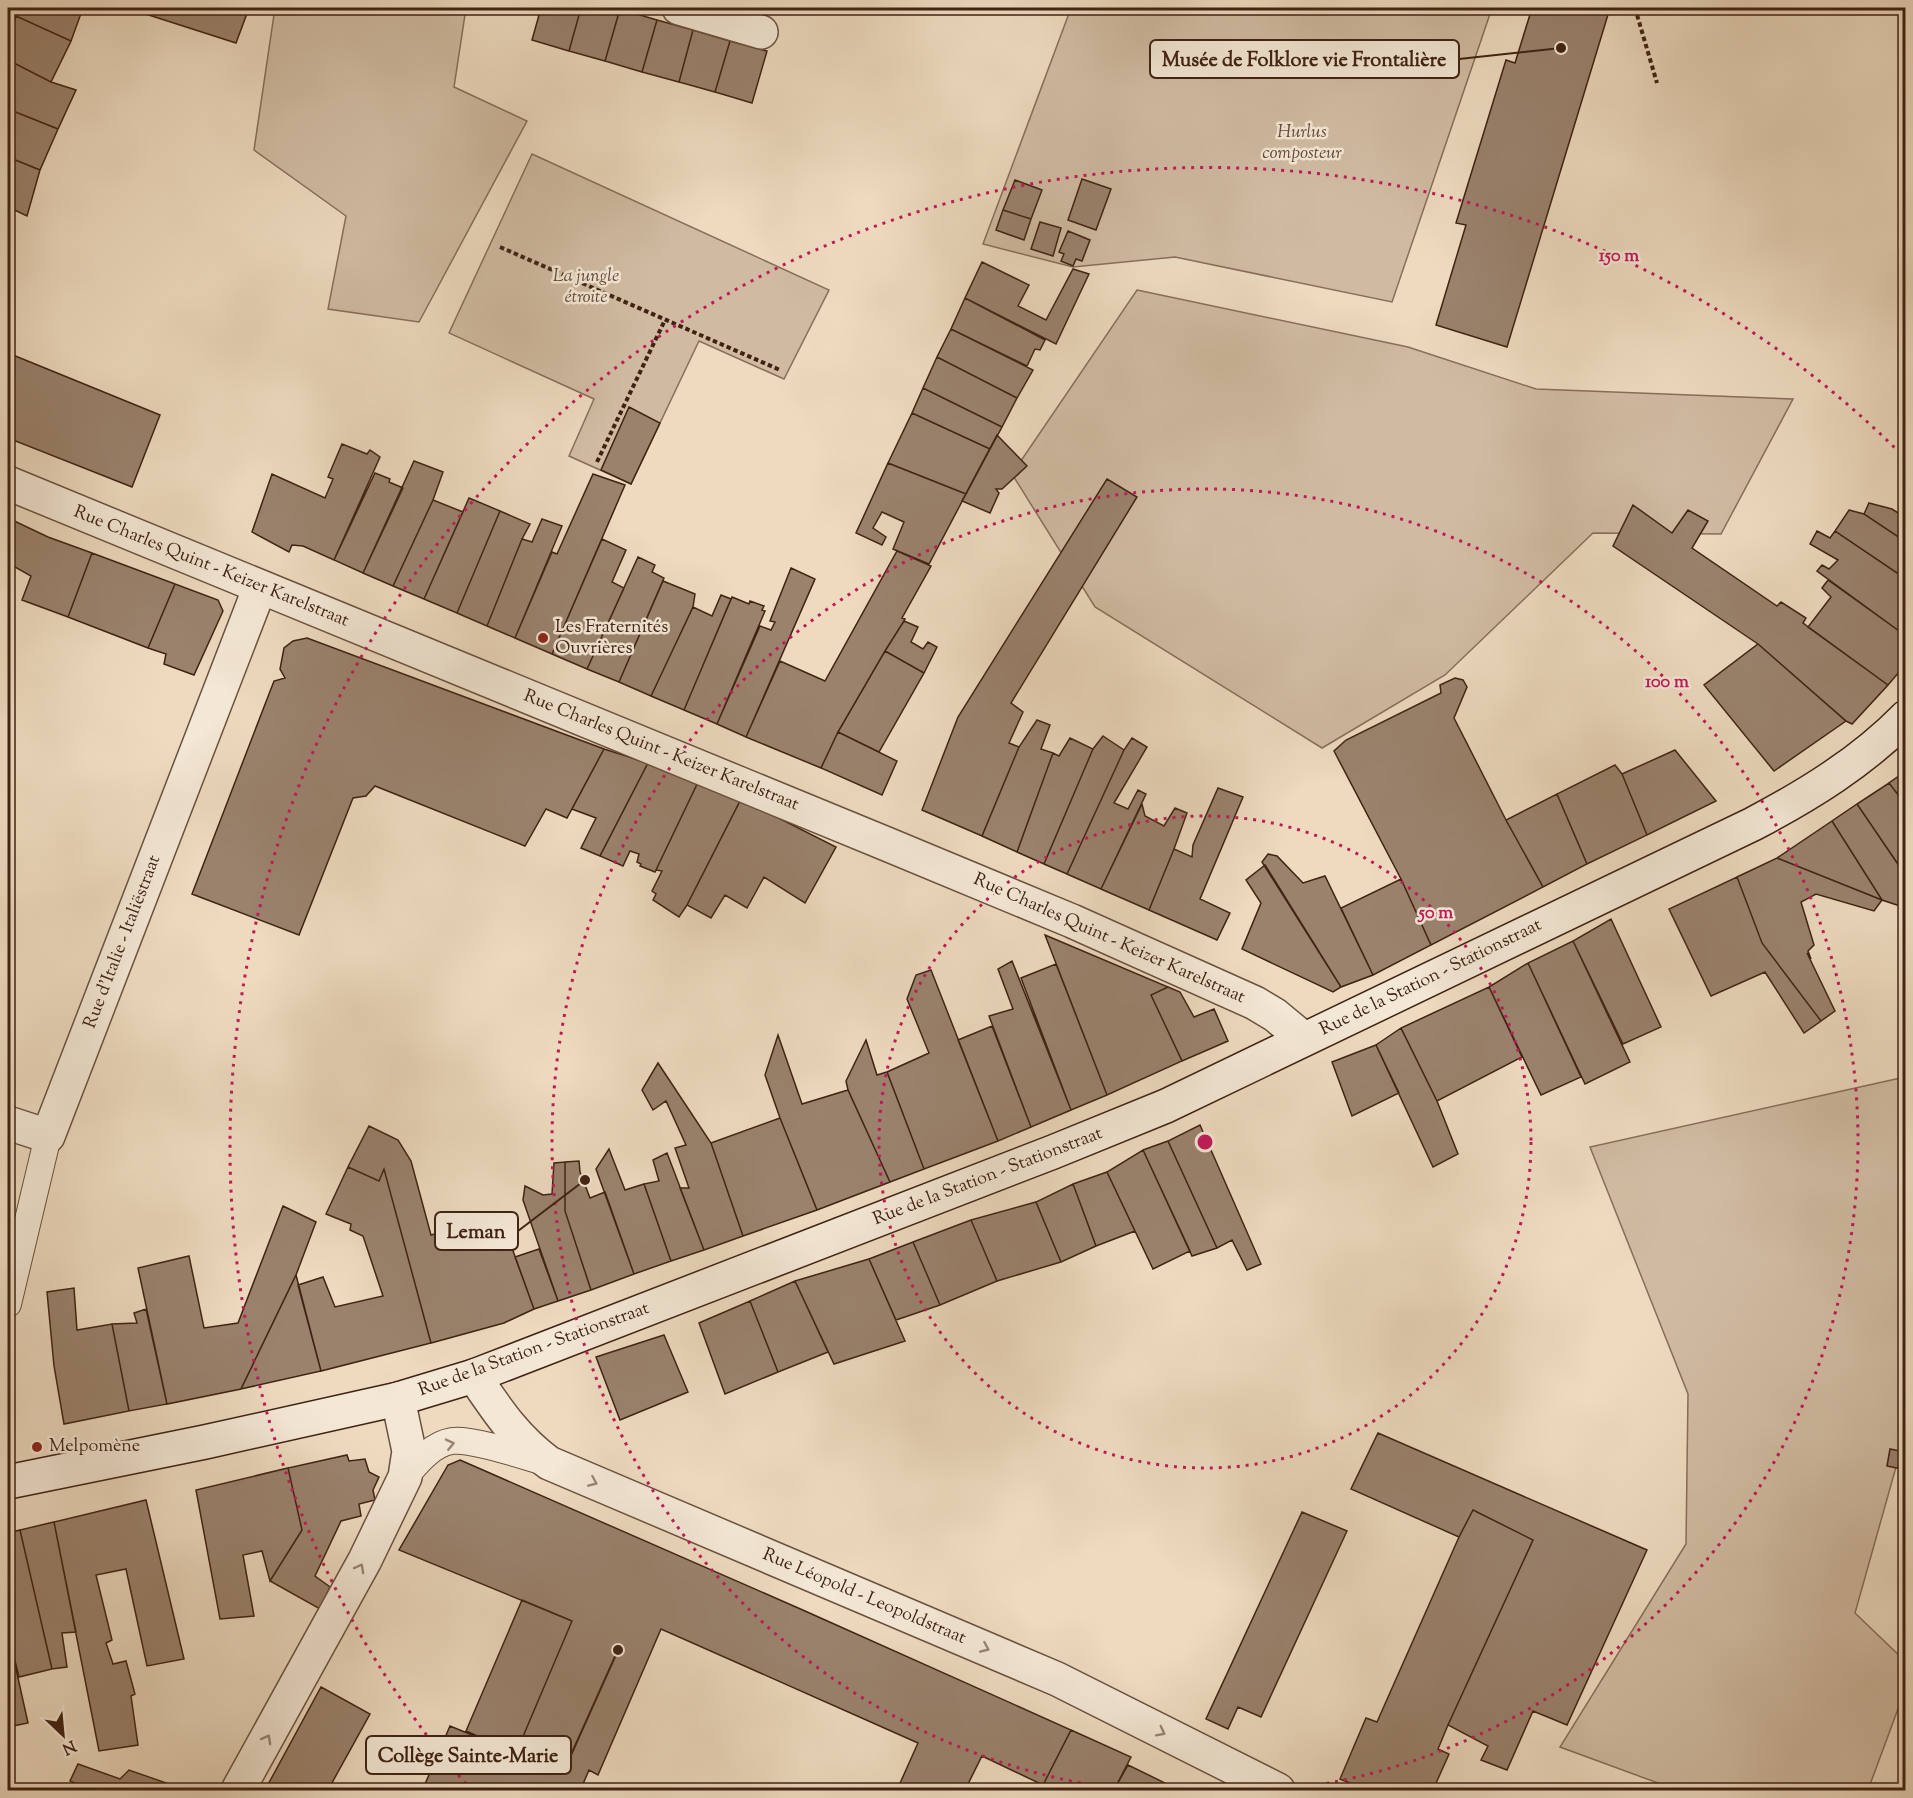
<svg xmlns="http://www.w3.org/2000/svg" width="1913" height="1798" font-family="'Sorts Mill Goudy',serif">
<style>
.green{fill:#d0bba2;stroke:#886e5b;stroke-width:1.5}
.building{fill:#9a826d;stroke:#402214;stroke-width:1.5}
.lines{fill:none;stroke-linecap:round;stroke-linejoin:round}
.lane-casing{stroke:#6b503f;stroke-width:28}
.street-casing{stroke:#6b503f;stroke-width:36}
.secondary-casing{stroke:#402214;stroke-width:36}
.path{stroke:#402214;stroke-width:4;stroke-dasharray:4.5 3;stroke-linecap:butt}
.lane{stroke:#f3e7d5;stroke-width:26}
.street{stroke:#f3e7d5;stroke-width:33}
.secondary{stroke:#f3e7d5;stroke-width:33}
.oneway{stroke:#9a8474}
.ring{fill:none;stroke:#c2185b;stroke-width:3;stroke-dasharray:3 6}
.poi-dot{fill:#8f2418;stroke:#f3e7d5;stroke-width:2}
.labels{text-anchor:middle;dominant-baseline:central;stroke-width:5;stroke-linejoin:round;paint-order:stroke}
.park-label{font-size:18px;font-style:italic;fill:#644838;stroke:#f3e7d5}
.street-label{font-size:18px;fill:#402214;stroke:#f3e7d5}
.poi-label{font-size:18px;fill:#402214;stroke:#f3e7d5;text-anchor:start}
.centre{fill:#c2185b;stroke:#f3e7d5;stroke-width:3}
.ring-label{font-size:18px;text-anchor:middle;font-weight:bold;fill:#c2185b;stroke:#f3e7d5;stroke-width:5;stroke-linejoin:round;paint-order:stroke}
.leader{fill:none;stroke:#402214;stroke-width:2}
.callout-dot{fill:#402214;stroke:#f3e7d5;stroke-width:2}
.callout{fill:#f3e7d5;stroke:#402214;stroke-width:2}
.callout-label{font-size:20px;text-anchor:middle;font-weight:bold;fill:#402214}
</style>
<rect width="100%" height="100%" fill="#eddabf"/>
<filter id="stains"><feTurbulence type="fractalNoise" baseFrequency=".00333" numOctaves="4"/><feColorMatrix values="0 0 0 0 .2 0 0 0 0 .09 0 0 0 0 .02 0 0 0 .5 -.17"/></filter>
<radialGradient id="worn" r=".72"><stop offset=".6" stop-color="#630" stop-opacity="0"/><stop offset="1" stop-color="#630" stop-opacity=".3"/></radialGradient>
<!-- green -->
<path class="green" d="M275,8H466L454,87L527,121L419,322L328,309L346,216L254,150Z
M1071,8H1492L1392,302L1175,257L1073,267L983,244Z
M532,154L829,290L784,379L699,341L631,484L569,456L594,399L449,333Z
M1137,290L1408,347L1536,389L1793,399L1721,534L1593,533L1445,675L1322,748L1095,607L1012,474Z
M1905,1077V1435L1855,1613L1905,1661V1690L1868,1790H1677L1560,1747L1686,1544L1688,1394L1590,1147Z"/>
<!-- building -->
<path class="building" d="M20,8H83L71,41L16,16Z
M127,8H249L236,43Z
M541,8H581L569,51L532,40Z
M581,8H613L620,9L605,61L569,51Z
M1532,8H1610L1507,347L1436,325L1466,225L1456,223L1506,60L1515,63Z
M620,9L657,20L642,72L605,61Z
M16,16L71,41L51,82L8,60V37Z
M657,20L693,30L679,82L642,72Z
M693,30L730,41L715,92L679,82Z
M730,41L767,51L752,103L715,92Z
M8,60L51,82L76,90L58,129L8,109Z
M8,109L58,129L40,170L8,157Z
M8,157L40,170L27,216L8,207Z
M1082,179L1111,189L1096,230L1068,220Z
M1015,180L1042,190L1031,219L1003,210Z
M1003,210L1031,219L1024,240L996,230Z
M1040,222L1061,228L1053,256L1031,249Z
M1068,231L1090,240L1082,261L1076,259L1073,266L1061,261L1064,254L1059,252Z
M982,262L1029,285L1018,306L1046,320L1073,269L1089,274L1056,344L965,298Z
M965,298L1045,340L1040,350L1035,349L1027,366L951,329Z
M951,329L1033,370L1017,398L937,357Z
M8,353L160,415L132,487L8,438Z
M937,357L1017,398L1002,427L923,388Z
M923,388L1002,427L990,449L912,413Z
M629,407L660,423L631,484L601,470Z
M912,413L990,449L966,494L888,463Z
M997,435L1027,466L1002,489H996L999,493L990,513L962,501Z
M342,444L367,454L370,450L380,457L334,560L303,546L292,545L289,552L252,532L272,474L325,498L333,479L328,477Z
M414,461L443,472L433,500L393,586L363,573Z
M888,463L966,494L929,564L893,549L904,522L882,512L873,528L886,537L882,545L856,533Z
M375,473L390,479L389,482L403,488L363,573L334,560Z
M593,474L625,485L552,654L515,638L552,552L557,554Z
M1107,479L1137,497L1011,703L1023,712L1009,743L1019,747L982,836L922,810L958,717Z
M469,498L500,511L457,613L424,599Z
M433,500L463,512L424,599L393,586Z
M1869,503L1892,509L1906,518V542L1864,514Z
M1633,505L1672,533L1688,510L1708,521L1692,548L1777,606L1781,602L1806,618L1803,623L1888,685L1852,724L1846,721L1758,644L1613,546Z
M1849,510L1864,514L1906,542V579L1835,531Z
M500,511L530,524L522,539L487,626L457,613Z
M8,518L48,537L92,553L68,617L22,600L31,576L8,563Z
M542,519L562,526L515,638L487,626L522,539L532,542Z
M1817,531L1830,538L1835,531L1906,579V636L1817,571L1822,565L1829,569L1838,560L1810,544Z
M602,539L626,550L612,582L624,588L587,669L552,654Z
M897,551L931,566L902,618L905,619L904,621L885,651L838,732L821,768L746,737L780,661L825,681Z
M92,553L175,584L148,648L68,617Z
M638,557L655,565L652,572L664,578L619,682L587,669Z
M791,568L815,579L746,737L717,724L760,626L771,630L775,622L770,621Z
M1828,580L1906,636V664L1888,685L1808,627L1831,597L1822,588Z
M663,581L695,594L693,607L651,696L619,682Z
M175,584L218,600L223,611L194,675L164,664L166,654L148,648Z
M721,595L731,599L684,710L651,696L693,607L712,616Z
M732,597L749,604L750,601L764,606L762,610L765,611L717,724L684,710Z
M904,621L918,627L911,642L923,649L928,642L937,647L924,673L885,651Z
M307,638L604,749L567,818L546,809L525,846L375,786L366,796L353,798L299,935L192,894L274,681L285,678L280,669L284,648L293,641Z
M1758,644L1846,721L1774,771L1704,685Z
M885,651L924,673L879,752L838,732Z
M1455,678L1463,680L1467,687L1454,718L1506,820L1543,887L1431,945L1401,879L1334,751L1346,740L1441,693L1440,685Z
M1037,720L1050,725L1041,749L1053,753L1017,852L982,836L1019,747Z
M838,732L897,761L882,795L821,768Z
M1103,736L1124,750L1067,874L1044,864L1093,749Z
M1070,738L1093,749L1044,864L1017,852L1053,753L1059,756Z
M1132,738L1147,747L1114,803L1128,809L1138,790L1146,794L1101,889L1067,874L1124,750Z
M604,749L648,763L600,856L581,848L596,818L572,809Z
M1675,750L1716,801L1647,835L1622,774Z
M648,763L700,778L655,872L640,866L641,864L637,862L639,854L630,851L623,866L600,856Z
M1615,765L1622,774L1647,835L1587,864L1557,794Z
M1906,771V805L1889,783Z
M700,778L741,799L687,905L679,917L653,900L656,894L652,891L662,871L656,870Z
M1889,783L1906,805V876L1857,804Z
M1218,788L1243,797L1200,899L1230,913L1217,940L1149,910L1174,849L1192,857L1193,845Z
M1557,794L1587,864L1543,887L1506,820Z
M741,799L836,847L805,903L764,877L747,908L725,895L711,918L687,905Z
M1142,804L1145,816L1164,826L1175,808L1187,813L1174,849L1149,910L1101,889Z
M1857,804L1906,876V908L1882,900L1832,821Z
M1832,821L1882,900L1777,858Z
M1268,854L1277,856L1303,883L1325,876L1373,975L1341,987L1262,862Z
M1777,858L1882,900L1874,911L1816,894L1801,902L1814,945L1808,951L1811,959L1807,953L1835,1011L1821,1021L1762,943L1737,877Z
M1265,865L1341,987L1333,992L1242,949L1261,903L1246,880Z
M1737,877L1762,943L1821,1021L1804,1033L1765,972L1711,996L1669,909Z
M1401,879L1431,945L1373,975L1341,908Z
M1611,919L1661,1027L1623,1044L1573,941Z
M1045,935L1168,987L1151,995L1182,1061L1107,1095Z
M1573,941L1630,1062L1585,1084L1528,963Z
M1012,961L1071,1110L1031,1127L989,1016L1013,1009L998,969Z
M1528,963L1581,1077L1541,1095L1489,987Z
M1056,964L1107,1095L1071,1110L1021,978Z
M931,970L998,1141L924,1169L887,1072L929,1053L907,999L916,975Z
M1168,987L1180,992L1194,1017L1214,1009L1228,1041L1182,1061L1151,995Z
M1489,987L1522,1057L1437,1101L1401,1028Z
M992,1026L1031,1127L998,1141L958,1040Z
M1401,1028L1437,1101L1458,1154L1433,1167L1376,1045Z
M778,1035L802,1104L848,1090L890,1182L817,1210L780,1118L765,1075Z
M866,1040L877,1075L887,1072L924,1169L890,1182L848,1090L846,1081Z
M1376,1045L1399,1093L1352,1116L1332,1062Z
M658,1063L711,1143L743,1236L704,1250L680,1188H689L675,1148L686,1145L666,1101L653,1110L642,1090Z
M780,1118L817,1210L743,1236L711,1143Z
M1200,1125L1261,1264L1247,1270L1232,1240L1217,1248L1168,1141Z
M369,1126L398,1140L411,1161L431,1235L495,1217L503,1223L534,1309L504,1323L431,1343L384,1169L379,1181L348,1167Z
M1168,1141L1217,1248L1192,1256L1143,1150Z
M609,1149L625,1190L644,1184L671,1261L634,1274L596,1169Z
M1143,1150L1190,1251L1153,1269L1107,1172Z
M667,1153L704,1250L671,1261L644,1184L659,1181L653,1160Z
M579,1161L580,1172L590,1198L605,1192L634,1274L591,1290L565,1211V1162Z
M565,1162V1211L591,1290L558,1301L523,1200L525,1186L543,1195L552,1194L554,1163Z
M348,1167L379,1181L384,1169L431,1343L321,1371L298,1285L323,1277L335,1307L383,1296L363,1236L350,1230L351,1224L326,1214Z
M1107,1172L1135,1231L1096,1246L1073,1184Z
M1073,1184L1096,1246L1061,1262L1036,1202Z
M1036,1202L1061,1262L997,1281L971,1220Z
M283,1206L316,1222L296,1275L241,1389L167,1404L138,1268L189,1256L204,1328L238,1323Z
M971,1220L997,1281L940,1305L913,1242Z
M913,1242L940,1305L896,1320L869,1259Z
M539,1249L558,1301L534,1309L515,1257Z
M869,1259L905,1341L834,1364L795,1281Z
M296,1275L321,1371L241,1389Z
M795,1281L828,1352L778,1372L750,1301Z
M74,1288L77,1330L112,1324L129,1411L64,1424L54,1366L47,1292Z
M750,1301L778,1372L725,1394L699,1323Z
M146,1309L167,1404L129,1411L112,1324L137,1323L134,1313Z
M664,1335L688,1392L620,1420L596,1357Z
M1378,1433L1647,1550L1567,1725L1533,1711L1507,1770L1481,1760L1488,1746L1448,1725L1533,1540L1473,1510L1459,1537L1351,1489Z
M1890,1449L1906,1452V1470L1887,1466Z
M347,1455L349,1461L365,1459L369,1472L379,1477L373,1490L375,1500L359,1504L361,1516L341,1521L315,1576L330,1587L320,1609L270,1581L302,1530L288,1468Z
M460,1460L805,1611L1071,1730L1043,1785L982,1756L965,1790H897L918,1743L661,1629L598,1775L589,1770L583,1784L596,1790H439L425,1784L450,1726L516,1753L572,1621L399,1550L448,1465Z
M288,1468L302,1530L270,1581L262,1551L243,1555L254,1616L220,1619L196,1490Z
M146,1500L184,1659L147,1666L126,1569L96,1575L112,1640L106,1643L113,1664L126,1661L135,1694L131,1696L138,1745L99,1751L54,1522Z
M1473,1510L1533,1540L1448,1725L1438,1749L1449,1754L1433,1790H1367L1340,1779L1366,1718L1377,1722L1459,1537Z
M1302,1512L1347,1531L1261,1717L1238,1707L1228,1729L1206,1719Z
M54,1522L76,1632L62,1633L67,1667L52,1669L20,1530Z
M20,1530L52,1669L19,1677L8,1633V1533Z
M522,1600L572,1621L516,1753L466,1731Z
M8,1633L28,1723L8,1727Z
M321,1687L370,1714L328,1790H265Z
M1071,1730L1131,1757L1114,1790H1038L1043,1785Z
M78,1764L120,1779L129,1770L186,1790H90L70,1781Z
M1128,1765L1165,1783L1162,1790H1114Z"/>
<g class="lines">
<defs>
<path id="lane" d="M8,1304L48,1136
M405,1477C417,1463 432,1444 452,1441C471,1438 524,1456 544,1462"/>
<path id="street" d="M679,8L761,32
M8,483L889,845L1072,921L1255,1003L1275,1015L1304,1039
M8,1123L48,1136L260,587
M474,1376C497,1410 515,1438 549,1463L1057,1679L1278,1790
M238,1790L365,1560L405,1477L409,1451L398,1399"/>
<path id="secondary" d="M8,1482L205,1442L398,1399L474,1376L1053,1152L1166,1106L1753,824C1808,795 1862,762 1906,717"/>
</defs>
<!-- lane casing -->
<use href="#lane" class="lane-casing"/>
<!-- street casing -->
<use href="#street" class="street-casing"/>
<!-- secondary casing -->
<use href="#secondary" class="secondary-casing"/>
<!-- path -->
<path class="path" d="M1635,8L1657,83
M500,247L780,370
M597,462L665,320"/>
<!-- lane -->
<use href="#lane" class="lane"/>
<!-- street -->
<use href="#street" class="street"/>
<!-- secondary -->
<use href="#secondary" class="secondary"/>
</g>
<!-- one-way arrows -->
<defs><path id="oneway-chevron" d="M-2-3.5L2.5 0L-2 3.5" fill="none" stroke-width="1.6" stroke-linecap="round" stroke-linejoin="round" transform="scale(1.5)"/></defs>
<g class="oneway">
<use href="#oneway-chevron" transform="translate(450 1444) rotate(-13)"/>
<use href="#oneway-chevron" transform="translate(593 1482) rotate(23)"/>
<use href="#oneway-chevron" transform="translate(360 1568) rotate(-61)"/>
<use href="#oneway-chevron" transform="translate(985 1648) rotate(23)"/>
<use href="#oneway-chevron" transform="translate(1161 1732) rotate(27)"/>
<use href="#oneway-chevron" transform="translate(267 1739) rotate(-61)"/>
</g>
<!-- distance rings -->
<g class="ring">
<circle cx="1205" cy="1142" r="326"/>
<path d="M1125 1790A653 653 0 1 1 1285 1790"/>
<path d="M466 1784A979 979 0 0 1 1903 456"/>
</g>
<!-- markers -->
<g class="poi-dot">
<circle cx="543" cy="638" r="6"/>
<circle cx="37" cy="1447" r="6"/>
</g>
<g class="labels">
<!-- park labels -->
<g class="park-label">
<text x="1302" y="133">Hurlus<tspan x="1302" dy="21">composteur</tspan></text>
<text x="586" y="277">La jungle<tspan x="586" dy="21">étroite</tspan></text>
</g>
<!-- street labels -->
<g class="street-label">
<text transform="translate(211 567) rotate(22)">Rue Charles Quint - Keizer Karelstraat</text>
<text transform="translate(661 751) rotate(22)">Rue Charles Quint - Keizer Karelstraat</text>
<text transform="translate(1109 939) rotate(24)">Rue Charles Quint - Keizer Karelstraat</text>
<text transform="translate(123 942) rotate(-69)">Rue d'Italie - Italiëstraat</text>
<text transform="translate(1431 978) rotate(-26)">Rue de la Station - Stationstraat</text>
<text transform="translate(988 1177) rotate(-21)">Rue de la Station - Stationstraat</text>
<text transform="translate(534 1350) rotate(-20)">Rue de la Station - Stationstraat</text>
<text transform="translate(864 1597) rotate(23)">Rue Léopold - Leopoldstraat</text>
</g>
<!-- poi labels -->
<g class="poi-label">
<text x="555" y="628">Les Fraternités<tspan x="555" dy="21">Ouvrières</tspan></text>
<text x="49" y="1447">Melpomène</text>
</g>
</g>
<circle cx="1205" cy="1142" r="9" class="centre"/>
<g class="ring-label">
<text x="1619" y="261">150 m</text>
<text x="1667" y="687">100 m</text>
<text x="1436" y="918">50 m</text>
</g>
<!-- callouts -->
<path class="leader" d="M1561 48L1459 59M585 1180L518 1231M618 1650L571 1755"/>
<g class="callout-dot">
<circle cx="1561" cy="48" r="6"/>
<circle cx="585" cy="1180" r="6"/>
<circle cx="618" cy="1650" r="6"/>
</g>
<g class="callout">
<rect x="1150" y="40" width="309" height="38" rx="6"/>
<rect x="435" y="1212" width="83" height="38" rx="6"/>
<rect x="366" y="1736" width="205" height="38" rx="6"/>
</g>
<g class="callout-label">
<text x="1304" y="66">Musée de Folklore vie Frontalière</text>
<text x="476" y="1238">Leman</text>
<text x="468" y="1762">Collège Sainte-Marie</text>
</g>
<!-- margin -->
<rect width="1913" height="1798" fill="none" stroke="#eddabf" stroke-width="30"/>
<rect x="9" y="9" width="1895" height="1780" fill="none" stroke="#402214" stroke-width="3"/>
<rect x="15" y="15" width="1883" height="1768" fill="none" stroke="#402214" stroke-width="1.5"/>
<!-- north arrow -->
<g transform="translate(63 1735) rotate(154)" stroke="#f3e7d5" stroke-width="4.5" paint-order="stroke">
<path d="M0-4.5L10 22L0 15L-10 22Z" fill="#402214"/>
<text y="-9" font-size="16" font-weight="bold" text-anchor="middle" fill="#402214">N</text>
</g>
<rect width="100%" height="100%" filter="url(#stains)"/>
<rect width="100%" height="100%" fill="url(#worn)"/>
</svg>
